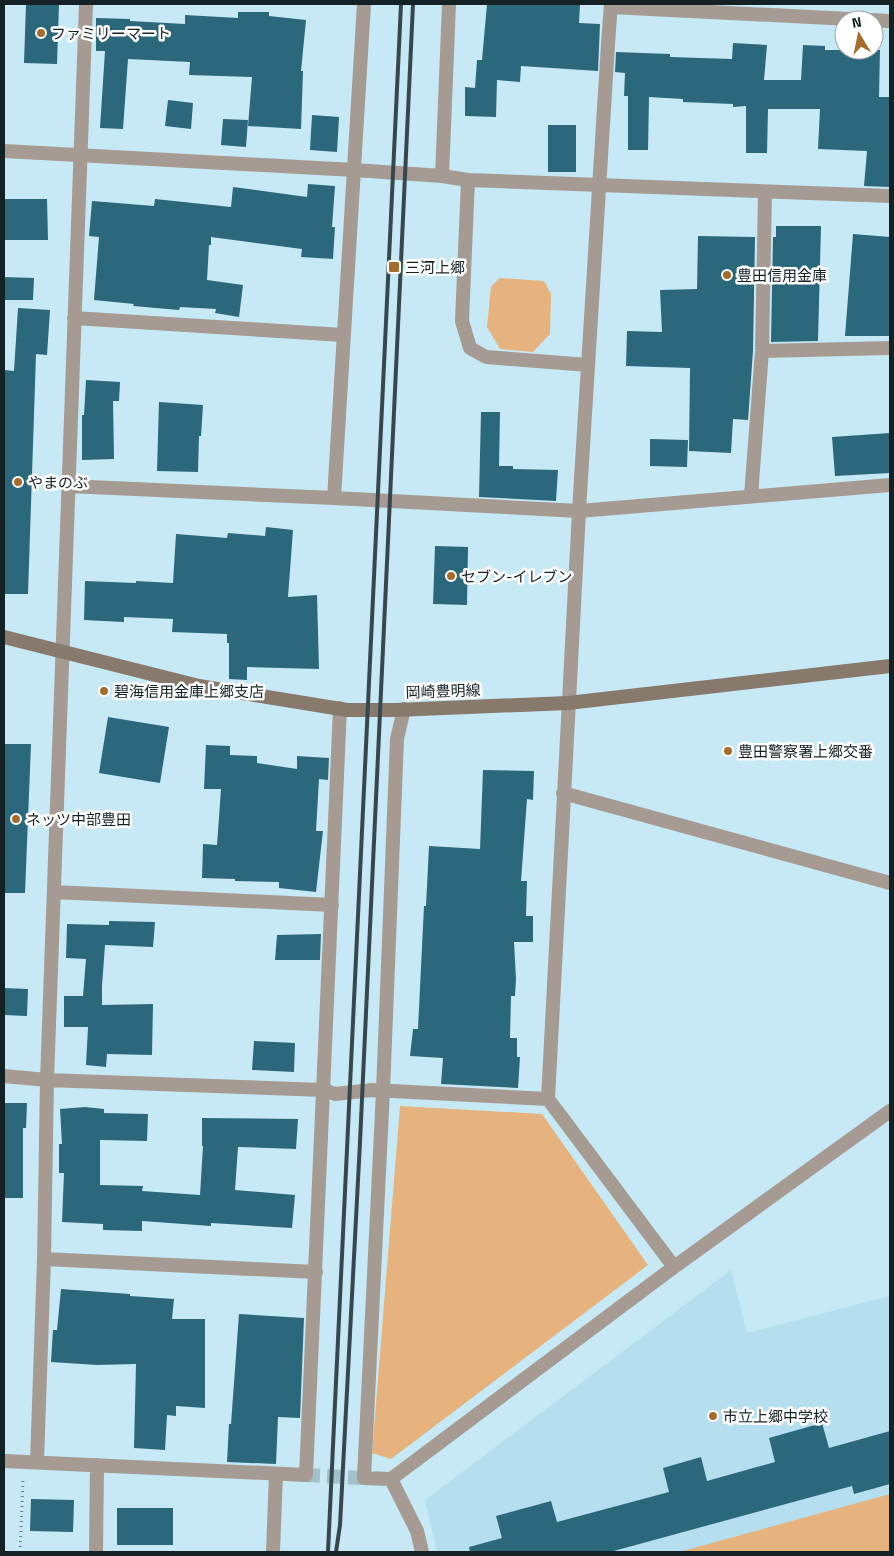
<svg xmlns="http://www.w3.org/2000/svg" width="894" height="1556" font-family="'Titillium Web','Noto Sans JP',sans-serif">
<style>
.built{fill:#b5deee}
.green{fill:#e6b37e}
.building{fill:#2b687c}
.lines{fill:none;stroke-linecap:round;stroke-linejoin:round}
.minor-tunnel{stroke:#a3c1cb;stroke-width:14;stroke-dasharray:14 7;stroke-linecap:butt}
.path{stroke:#677e85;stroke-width:3;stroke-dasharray:1 4;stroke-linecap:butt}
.minor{stroke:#a59b92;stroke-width:14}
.tertiary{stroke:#a59b92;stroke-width:14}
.secondary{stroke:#87796b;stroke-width:14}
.rail{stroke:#36474d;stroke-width:4}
.poi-dot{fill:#a56c2b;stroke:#fff;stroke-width:2}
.labels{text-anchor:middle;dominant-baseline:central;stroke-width:5;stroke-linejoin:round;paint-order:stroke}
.poi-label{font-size:15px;fill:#142125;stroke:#fff;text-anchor:start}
.street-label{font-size:15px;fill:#142125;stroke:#fff}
</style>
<rect width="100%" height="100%" fill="#c7e9f5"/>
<!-- built -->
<path class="built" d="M731,1270L747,1333L890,1296V1552H437L425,1500Z"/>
<!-- green -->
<path class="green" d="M499,278L544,281L551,294L550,334L533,352L500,349L487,327L491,287Z
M400,1106L542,1114L648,1265L391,1459L372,1453Z
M890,1494V1552H679Z"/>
<!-- building -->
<path class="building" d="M26,4H59L57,64L24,63Z
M487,4H580L579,23L600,24L598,71L521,66L520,82L497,80L496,117L465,116V87L475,88L477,60H482Z
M238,12H269V16L306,20L301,71H303L301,129L248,126L252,77L189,75L190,62L128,59L123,129L100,128L105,51H96V18L130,19V21L185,24V15L238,18Z
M733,43L767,45L764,80H801L803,45L825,46V50H880L879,97H890V187L864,186L867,151L818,149L820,109H768L767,153H746V106L733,107V104L683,102V99L649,97L648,150H628V96H624L625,73L615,72L616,52L670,54V57L732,59Z
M168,100L193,103L191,129L165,126Z
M312,115L339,117L337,152L310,150Z
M223,119L248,120L246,147L221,145Z
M548,125H576V172H548Z
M308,184L335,186L332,227H335L333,259L301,257L302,249L211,237V245H209L207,280L243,285L239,317L215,313L216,309L180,307L179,310L133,306L134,304L94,300L99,237L89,236L92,201L154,206L155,199L231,207L233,187L307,197Z
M4,199H47L48,240H4Z
M776,226H821L818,341L771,342L773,237H776Z
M853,234L890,237V336H845Z
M698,236L755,237L753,351L748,420L733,419L731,453L689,451L690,368L626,366L627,331L662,332L660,290L697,289Z
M4,277L34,278L33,300H4Z
M18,308L50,310L47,355L36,354L28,594H4V370L14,371Z
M86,380L120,382L119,401H113L114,459L82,460V415H84Z
M159,402L203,405L201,436H199L198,472L157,471Z
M481,412H500L499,466H513V469L558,470L556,501L479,497Z
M890,433V473L835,476L832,437Z
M650,439L688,440L687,467L650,466Z
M266,527L293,530L288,597L317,595L319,669L247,667V680L229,679V643H227V634L172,632L173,619L124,617V622L84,620L85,581L136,583V581L173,583L176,534L227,538L228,533L265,536Z
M435,546L468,547L467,605L433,604Z
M108,717L169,727L160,783L99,773Z
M4,744H31L25,893H4Z
M206,745L230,746V755L257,756V763L297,769V756L329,758L328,780L319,779L316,831H323L316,892L279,888V882L235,881V879L202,878L203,844L217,845L221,789H204Z
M483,770L534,771L533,800L527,799L521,881H527L526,916H533V942H514L516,979L515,996H511L510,1038H517V1057H520L518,1088L441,1084L443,1058L410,1056L413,1029H418L424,906H426L429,846L480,849Z
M109,921L155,922L153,947L105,945L102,986V1005L153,1004L152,1055L107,1054L106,1067L86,1065L88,1027H64V996H83L86,959L66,958L67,924L109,925Z
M321,934L320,960H275L277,935Z
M4,988L28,989L27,1016L4,1015Z
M254,1041L295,1043L294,1072L252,1070Z
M4,1103H27L26,1128H23V1198H4Z
M85,1107L104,1109V1113L148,1114L147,1141L100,1140V1185L143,1186L142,1191L200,1195L203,1146H202V1118L298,1119L296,1149L238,1147L235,1190L295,1195L292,1228L211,1223V1226L142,1221V1231L103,1230V1224L62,1222L64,1173H59V1144H62L60,1109Z
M61,1289L130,1294V1296L174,1299L172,1319H205V1408L176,1406V1416L167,1415L165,1450L134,1448L136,1364L97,1365L51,1362L53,1330H57Z
M239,1314L304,1318L300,1418L278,1417L276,1464L227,1462L229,1424H231Z
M822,1423L829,1448L890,1431V1484L854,1494L852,1486L610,1552H470L469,1547L502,1538L496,1516L551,1501L557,1522L669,1492L663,1468L701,1457L707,1481L775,1462L769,1438Z
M31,1499L74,1500L73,1532L30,1531Z
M117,1508H173V1545H117Z"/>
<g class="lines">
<!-- minor-tunnel -->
<path class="minor-tunnel" d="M306,1475L364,1478"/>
<!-- path -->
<path class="path" d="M20,1552L23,1480"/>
<!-- minor -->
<path class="minor" d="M611,7L890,21
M608,44L579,511L548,1099L674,1267
M442,176L449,4
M468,180L462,321L470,348L486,357L588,365
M74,318L343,335
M762,351L890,348
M68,486L334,498L364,4
M751,496L762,351L765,193
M334,498L579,511L890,485
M404,709L397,739L383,1091L364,1478L391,1479L674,1267L890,1111
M563,793L890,883
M54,892L332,905
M4,1076L47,1080L324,1090L335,1094L372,1090L548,1099
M44,1259L316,1272
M4,1461L306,1475L340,708
M37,1462L44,1259L47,1080L86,4
M391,1479L417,1531L422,1552
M96,1552L97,1465
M273,1552L276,1474"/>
<!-- tertiary -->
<path class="tertiary" d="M608,44L611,4
M4,151L354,170L442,176L468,180L890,196"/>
<!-- secondary -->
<path class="secondary" d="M4,637L199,686L347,710H396L568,703L890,666"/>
<!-- rail -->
<path class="rail" d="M328,1552L401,4
M336,1552L340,1525L360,1142L413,4"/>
</g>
<!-- markers -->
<g class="poi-dot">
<circle cx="41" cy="33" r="5"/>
<rect x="388" y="261" width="12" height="12" rx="2.5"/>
<circle cx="727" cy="275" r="5"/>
<circle cx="18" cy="482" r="5"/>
<circle cx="451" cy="576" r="5"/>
<circle cx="104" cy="691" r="5"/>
<circle cx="728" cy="751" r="5"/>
<circle cx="16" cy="819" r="5"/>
<circle cx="713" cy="1416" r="5"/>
</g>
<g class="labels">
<!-- poi labels -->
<g class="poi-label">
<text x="51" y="33">ファミリーマート</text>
<text x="405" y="267">三河上郷</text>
<text x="737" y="275">豊田信用金庫</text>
<text x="28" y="482">やまのぶ</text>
<text x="461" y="576">セブン-イレブン</text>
<text x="114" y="691">碧海信用金庫上郷支店</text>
<text x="738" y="751">豊田警察署上郷交番</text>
<text x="26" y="819">ネッツ中部豊田</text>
<text x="723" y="1416">市立上郷中学校</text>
</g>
<!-- street labels -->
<g class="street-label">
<text transform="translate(443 691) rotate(-2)">岡崎豊明線</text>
</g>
</g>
<!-- border -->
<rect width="894" height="1556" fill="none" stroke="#142125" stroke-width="10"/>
<!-- north arrow -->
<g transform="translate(859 35) rotate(350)"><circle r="24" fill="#ffffff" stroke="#a1a6a8"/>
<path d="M0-4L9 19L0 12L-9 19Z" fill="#a56c2b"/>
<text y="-8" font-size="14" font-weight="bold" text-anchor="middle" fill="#142125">N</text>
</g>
</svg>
